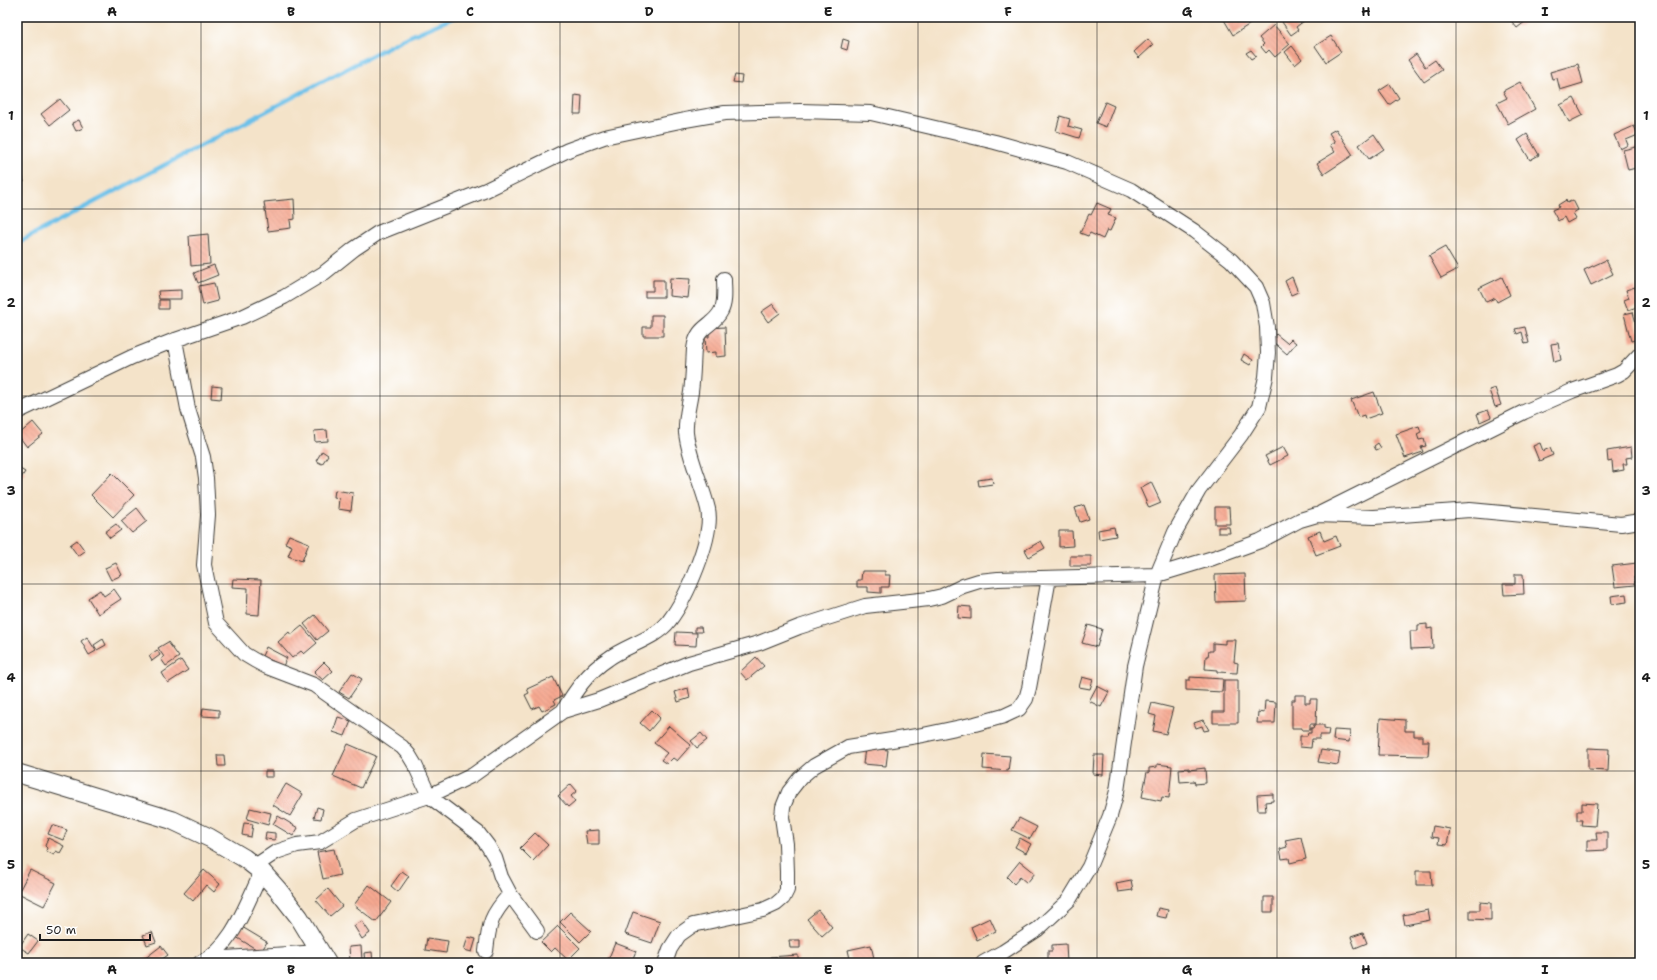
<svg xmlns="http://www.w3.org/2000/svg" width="1657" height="980" font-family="'Shantell Sans',sans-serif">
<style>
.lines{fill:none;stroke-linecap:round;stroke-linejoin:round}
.stream{stroke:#6dc1e9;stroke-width:4.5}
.building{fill:url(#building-back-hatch)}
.minor-casing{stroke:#3c3a36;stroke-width:16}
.tertiary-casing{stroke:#3c3a36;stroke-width:20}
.minor{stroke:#fff;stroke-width:14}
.tertiary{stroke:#fff;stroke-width:18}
.grid{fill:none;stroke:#1c1c1c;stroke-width:1;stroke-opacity:0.55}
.neatline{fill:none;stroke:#1c1c1c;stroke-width:1.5}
.grid-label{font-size:13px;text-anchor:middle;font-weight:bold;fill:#1c1c1c}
</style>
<defs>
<pattern id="building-back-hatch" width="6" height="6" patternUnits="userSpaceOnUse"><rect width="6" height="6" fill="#f6a891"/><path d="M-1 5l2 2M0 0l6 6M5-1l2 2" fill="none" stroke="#d2907c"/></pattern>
</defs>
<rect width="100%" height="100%" fill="#fff"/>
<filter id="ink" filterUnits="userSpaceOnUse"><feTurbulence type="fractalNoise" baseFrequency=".025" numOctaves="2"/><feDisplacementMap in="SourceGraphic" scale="8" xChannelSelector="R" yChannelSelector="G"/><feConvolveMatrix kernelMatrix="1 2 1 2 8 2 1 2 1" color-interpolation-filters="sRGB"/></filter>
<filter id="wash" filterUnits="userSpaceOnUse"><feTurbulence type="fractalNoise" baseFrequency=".012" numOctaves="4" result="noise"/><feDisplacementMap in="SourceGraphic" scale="16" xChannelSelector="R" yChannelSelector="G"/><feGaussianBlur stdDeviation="0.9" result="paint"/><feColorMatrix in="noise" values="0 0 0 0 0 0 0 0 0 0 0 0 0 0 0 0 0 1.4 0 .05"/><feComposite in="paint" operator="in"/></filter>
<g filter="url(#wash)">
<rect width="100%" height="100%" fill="#f4e3c9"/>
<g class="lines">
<!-- stream -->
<path class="stream" d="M17,243L401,40L455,17"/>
</g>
<g id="blocks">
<!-- building -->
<path class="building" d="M1224,17H1246L1250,24L1233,35L1223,18Z
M1288,17H1301L1304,21L1296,27L1298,30L1291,35L1282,22Z
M1508,17H1531L1517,28Z
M1274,25L1290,44L1275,57L1269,50L1266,53L1261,47L1264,44L1259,38Z
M1331,36L1341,52L1326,62L1315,46Z
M843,39L849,41L847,50L841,48Z
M1148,39L1153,45L1139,58L1134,52Z
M1292,46L1302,59L1295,65L1285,52Z
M1251,50L1256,56L1251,59L1246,53Z
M1416,54L1425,67L1435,60L1442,70L1424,82L1408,60Z
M1578,64L1583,83L1560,90L1557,78L1552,79L1550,72Z
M735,75L742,76L741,83L733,82Z
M1520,82L1535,109L1508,124L1497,103L1507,98L1503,91Z
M1390,84L1399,98L1389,105L1379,91Z
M575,95L582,96L581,114H574Z
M1574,98L1583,115L1569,122L1560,105Z
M60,99L69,110L50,125L41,114Z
M1105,102L1114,106L1106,127L1096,123Z
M1060,116L1070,119L1068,126L1082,130L1079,138L1056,131Z
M79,120L83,128L76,131L72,123Z
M1634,126L1638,135L1626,140L1628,145L1620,149L1614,135Z
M1336,129L1353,155L1324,174L1317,163L1335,152L1330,145L1335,142L1329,133Z
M1374,134L1384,149L1369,159L1359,145Z
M1527,134L1539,155L1530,160L1518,140Z
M1640,146V167L1628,170L1623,150Z
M22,174L24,182L17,184V175Z
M294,199L295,219L290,220L291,228L268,231L264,202Z
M1566,200L1567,203L1573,200L1578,210L1573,213L1576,218L1567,223L1564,217L1558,221L1552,210L1559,207L1558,205Z
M1097,203L1111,209L1108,215L1116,218L1110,231L1107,230L1103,239L1090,233L1088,236L1080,233L1089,214L1091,215Z
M208,234L210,264L191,266L189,236Z
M1445,247L1458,269L1441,278L1429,256Z
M1606,260L1613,274L1591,285L1584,270Z
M214,265L218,275L198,283L194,273Z
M1292,277L1298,292L1291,295L1285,281Z
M1502,277L1510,295L1497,302L1495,298L1486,302L1479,288Z
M670,278L690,279L688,298L669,296Z
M653,280H664V297H645V291H653Z
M214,283L218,301L203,305L199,286Z
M1635,287L1637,295L1640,294V306L1628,310L1624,300L1629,298L1626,290Z
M181,290V299H159L158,291Z
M159,300H168V309H159Z
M773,304L780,313L768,322L761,312Z
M1633,312L1638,331H1640V339L1631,341L1624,314Z
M651,315H663V336H643V327H651Z
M725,327L726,356L716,357V352L706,353L705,337H709V328Z
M1525,327L1529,343L1525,344L1522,332L1517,334L1515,329Z
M1276,334L1287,343L1291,339L1296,343L1287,354L1271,340Z
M1558,343L1561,360L1554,362L1551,344Z
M1244,354L1253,360L1250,365L1241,360Z
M212,386L222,387L221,399L211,398Z
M1495,388L1501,405L1495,407L1489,390Z
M1374,392L1382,413L1365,419L1364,415L1358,417L1351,400Z
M1488,410L1491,417L1480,422L1477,414Z
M33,422L43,434L27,447L18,435Z
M1419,426L1421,432L1417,434L1419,440L1424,439L1426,446L1421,447L1423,452L1405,458L1396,434Z
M327,430L328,441L315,442L314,431Z
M1378,443L1381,448L1376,450L1374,446Z
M1540,443L1543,451L1550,448L1553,455L1539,461L1533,446Z
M1283,447L1288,456L1270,465L1265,456Z
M1631,447L1632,457L1626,458L1627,464H1623L1624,470L1613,472L1612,461L1608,462L1607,451Z
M322,451L328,455L322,464L316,461Z
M17,467L25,472L17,484Z
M112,473L134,495L113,517L91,495Z
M992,478L993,484L979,486L978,480Z
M1151,482L1161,503L1149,508L1140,488Z
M335,490L353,493L351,511L338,509L339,498L334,497Z
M1084,505L1089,519L1080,522L1075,508Z
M1215,507H1229L1230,524H1215Z
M137,508L147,521L132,533L121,521Z
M116,524L121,530L110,538L105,532Z
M1114,527L1116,536L1099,539L1098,530Z
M1218,527H1229L1230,533H1218Z
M1059,531H1072L1073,546L1059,547Z
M1320,531L1324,541L1336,536L1340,546L1316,555L1308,536Z
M289,535L309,543L302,561L288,556L292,546L285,543Z
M77,540L85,551L78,556L70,545Z
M1041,541L1045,548L1029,557L1025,550Z
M1070,556H1091V566H1070Z
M116,563L122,575L111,580L105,568Z
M1637,563L1639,577H1634L1635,585L1615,587L1612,566Z
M862,571H885V575H890L889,587H881V593L868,592V587H857V580H861Z
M1245,574L1246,601L1216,602L1215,575Z
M1515,574H1523L1524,594L1504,595L1503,584H1515Z
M233,579L261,580L259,615L247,614L248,588L232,587Z
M114,589L121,599L98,614L88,598L100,590L104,596Z
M1626,594L1627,602L1612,604L1611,596Z
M959,606L971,607V619L958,618Z
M315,615L328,631L317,640L304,624Z
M1427,624V629L1432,628L1433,648L1411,649L1410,631H1418V625Z
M1088,625L1102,629L1097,647L1082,643Z
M302,626L317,643L304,654L301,651L292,658L278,642L289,632L291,635Z
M695,627H701L702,632H695Z
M676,632L697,633L696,646L675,645Z
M87,637L96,651L89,655L81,641Z
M103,639L106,645L97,650L94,645Z
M1225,640H1236L1234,662L1238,663L1237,673L1217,672V670L1205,669L1206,656H1208L1209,651H1213V643L1225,644Z
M168,642L179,657L166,666L161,659L164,657L158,648Z
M266,647L287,658L283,666L262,656Z
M157,650L160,655L152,661L149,656Z
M756,657L764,666L747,680L740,672Z
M181,660L188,670L168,683L162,673Z
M324,662L333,671L323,680L314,672Z
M352,673L362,679L349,698L339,692Z
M553,677L562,696L554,700L556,704L542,711L539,706L532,709L525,695L529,693L527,689Z
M1082,677L1093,680L1090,689L1079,687Z
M1190,677L1223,679L1222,692L1186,690V680H1190Z
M1224,680H1238V723H1213V712H1224Z
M1097,686L1109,692L1101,707L1089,701Z
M688,688L690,698L678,702L675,692Z
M1295,695H1305V703H1310V699H1317L1316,724H1310V730H1302V728H1292V700H1295Z
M1265,701L1276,702L1275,723H1257L1258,712L1264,713Z
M1152,703L1173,708L1166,734L1153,731L1156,716L1149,714Z
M203,708L219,710V717L202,716Z
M652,710L660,718L649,731L640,723Z
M338,717L351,721L345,736L333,732Z
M1380,718L1405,720V731H1414V736H1422V741H1429L1428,756L1378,755Z
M1203,720L1209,730L1204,731L1202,726L1196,728L1194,723Z
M1314,725H1324V728L1329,729L1328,735H1320V739H1312L1311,748L1300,747V736H1307L1308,733H1311V728H1313Z
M669,726L691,745L677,761L673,758L667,764L661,760L667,753L654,743Z
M1334,730L1350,731L1349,742L1333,740Z
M701,733L707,740L697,748L691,741Z
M348,744L376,756L361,788L333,776Z
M865,748L888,750L886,766L863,764Z
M1588,748L1609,749L1608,771L1588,770Z
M1321,750L1340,753L1338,765L1318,762Z
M984,754L1010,756L1008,771L983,769Z
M217,755H224L225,766H218Z
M1094,755H1104L1103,775L1093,774Z
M1157,764L1172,766L1169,798L1162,797L1161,801L1142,797L1147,772L1149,773V768L1157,767Z
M1189,768V770L1205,768L1206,783L1195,784L1194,781L1180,782L1179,769Z
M265,771H273V777H265Z
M286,784L303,794L290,816L273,805Z
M571,784L577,791L571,796L575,801L568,807L558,796Z
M1273,794V801L1265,802L1266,811H1258L1257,795Z
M1582,803L1597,804L1595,826L1581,825L1582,820H1577V811H1582Z
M317,807L323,809L321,819L314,818Z
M250,808L271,813L268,825L247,819Z
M278,816L298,828L293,836L273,824Z
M1019,818L1037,827L1030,839L1012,830Z
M244,823L253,824L251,837L242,835Z
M52,825L67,830L63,840L48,834Z
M1433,826L1450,829L1447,845L1438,844L1439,838L1431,837Z
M599,830V844H587L585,831Z
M266,832L275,833V840L265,839Z
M1596,832H1607V850L1587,851V840H1597Z
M535,833L548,845L533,861L520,848Z
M1301,837L1306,859L1290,863L1289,858L1282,859L1280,849L1287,847L1285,840Z
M48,838L64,846L60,853L56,851L54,855L46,851L47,848L45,846Z
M1020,838L1031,844L1026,853L1015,847Z
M334,849L340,875L323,879L317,852Z
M1020,861L1035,873L1027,883L1020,877L1014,884L1007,877Z
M30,870L56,883L44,906L18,893Z
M204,870L220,884L214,892L206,885L193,901L184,893Z
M402,871L409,876L398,892L391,886Z
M1416,871H1431L1432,885H1416Z
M1131,880L1133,890L1118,892L1116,883Z
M369,885L391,902L376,922L354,905Z
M328,889L342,906L330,916L316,900Z
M1264,897H1273V912H1264Z
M1480,902L1491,903V920L1470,919V910H1480Z
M1158,908L1168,910L1166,918L1156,916Z
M818,910L832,927L822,936L807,919Z
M1428,910L1430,920L1405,925L1403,915Z
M570,912L591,931L580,942L560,922Z
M633,912L660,921L652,943L625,934Z
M990,918L996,931L977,940L971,927Z
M362,921L370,933L362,939L354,926Z
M558,926L580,948L568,960L555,948L551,952L541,942Z
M242,927L267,942L261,952L236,937Z
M152,932L156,942L147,945L143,935Z
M1363,933L1367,943L1355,948L1351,937Z
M28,934L38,941L29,953L19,947Z
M468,937L476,939L472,952L464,950Z
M427,938L448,941L446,953L425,950Z
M789,940H800V948H790Z
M615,943L636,951L631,963H615L608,960Z
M1066,944L1067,963H1048V951H1052V945Z
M871,945L875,963H851L848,950Z
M161,946L168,955L157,963H139Z
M361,946L362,960L350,961L349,947Z
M372,952L373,963H365L364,953Z
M798,955V963H771L770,957Z"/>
</g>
</g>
<g filter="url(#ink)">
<use href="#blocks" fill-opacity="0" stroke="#3c3a36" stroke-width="1"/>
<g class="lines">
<defs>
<path id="minor" d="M175,340L188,409L203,457L206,478L208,515L204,565L216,623L244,654L254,660L267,667L314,685L402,747L409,755L415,765L429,796L478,833L488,846L495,858L501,877L510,894L537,931
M17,412L132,357L175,340L242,317L284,297L324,273L354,249L378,233L486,190L568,150L604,137L685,120L725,113L800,111L871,113L995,142L1067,162L1131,190L1194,231L1231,260L1256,287L1263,303L1267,327L1268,353L1266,377L1259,407L1241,435L1199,490L1175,532L1157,575L1135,666L1117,791L1110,816L1089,867L1069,900L1038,929L1003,952L983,963
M1321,513L1524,412L1572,391L1617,375L1624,371L1640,354
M563,711C575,691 588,672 608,659C625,646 657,638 669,621C686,599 714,536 708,509C702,484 689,459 686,433C685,419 689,406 691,392C693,378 693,364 694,349C697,325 713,327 721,311C726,302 724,289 724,279
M255,866L276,852L297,845L320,842L356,820L429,796L473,775L563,711L599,700L689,663L759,643L799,627L865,606L929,599L942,596L963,586L979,581L998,579L1157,575L1213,558L1260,541L1300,520L1317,515L1374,517L1470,510L1621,524L1640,521
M486,951C489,923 491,915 510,894
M209,959L319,952
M200,963C234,946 246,903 262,872
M665,963L670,949L679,935L693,925L763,910L776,904L783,898L787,890V872L786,844L782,817L783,807L789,792L800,778L814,766L848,747L923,735L975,724L1004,716L1019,709L1026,699L1029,688L1049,578"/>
<path id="tertiary" d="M17,773L172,820L210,838L244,858L262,872L278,890L299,917L327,963"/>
</defs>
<!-- minor casing -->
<use href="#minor" class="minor-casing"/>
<!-- tertiary casing -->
<use href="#tertiary" class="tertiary-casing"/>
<!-- minor -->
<use href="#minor" class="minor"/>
<!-- tertiary -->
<use href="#tertiary" class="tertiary"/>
</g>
</g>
<!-- grid -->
<path class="grid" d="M201,17V963M380,17V963M560,17V963M739,17V963M918,17V963M1097,17V963M1277,17V963M1456,17V963M17,209H1640M17,396H1640M17,584H1640M17,771H1640"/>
<!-- margin -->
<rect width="1657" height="980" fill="none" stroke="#fff" stroke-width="44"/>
<!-- scale -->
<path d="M40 934v6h110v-6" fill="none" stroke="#1c1c1c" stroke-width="2"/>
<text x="46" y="934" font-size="12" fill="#1c1c1c" stroke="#ffffff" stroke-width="3" paint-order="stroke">50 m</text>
<rect x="22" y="22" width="1613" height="936" class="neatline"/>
<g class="grid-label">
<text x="112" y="16">A</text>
<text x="291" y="16">B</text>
<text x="470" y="16">C</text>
<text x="649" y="16">D</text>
<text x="828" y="16">E</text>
<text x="1008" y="16">F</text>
<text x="1187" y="16">G</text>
<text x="1366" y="16">H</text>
<text x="1545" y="16">I</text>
<text x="11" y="120">1</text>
<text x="1646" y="120">1</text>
<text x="11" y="307">2</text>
<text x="1646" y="307">2</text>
<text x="11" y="495">3</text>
<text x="1646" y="495">3</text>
<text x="11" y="682">4</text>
<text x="1646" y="682">4</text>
<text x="11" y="869">5</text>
<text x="1646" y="869">5</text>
<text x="112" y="974">A</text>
<text x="291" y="974">B</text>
<text x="470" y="974">C</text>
<text x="649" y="974">D</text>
<text x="828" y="974">E</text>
<text x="1008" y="974">F</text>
<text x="1187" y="974">G</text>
<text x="1366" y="974">H</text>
<text x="1545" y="974">I</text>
</g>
</svg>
